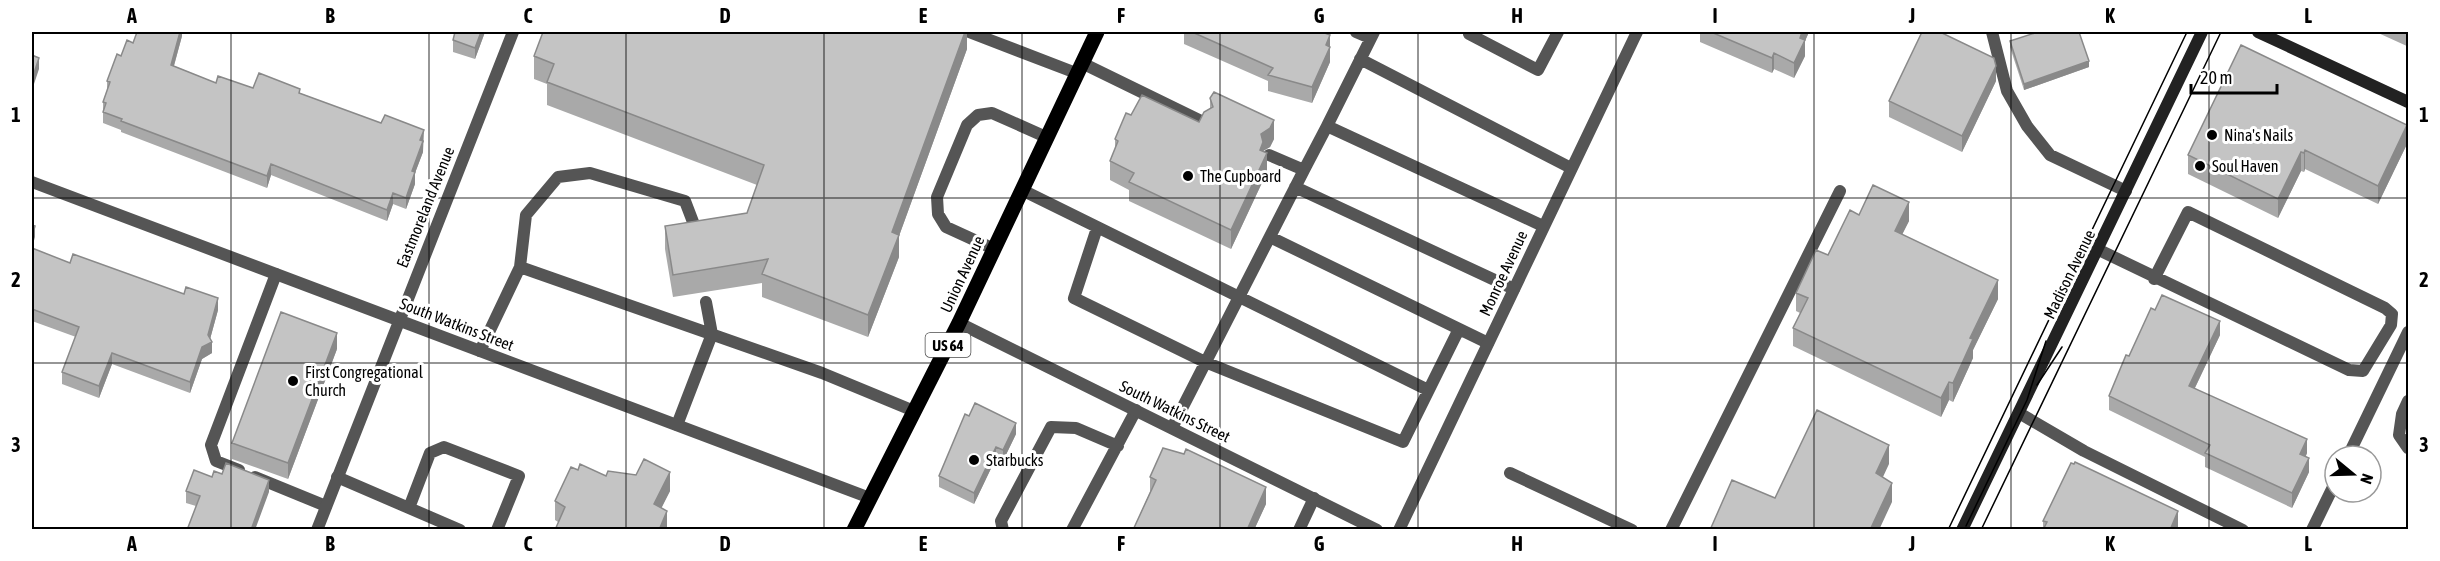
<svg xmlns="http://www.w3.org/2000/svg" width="2440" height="561" font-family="'Asap Condensed',sans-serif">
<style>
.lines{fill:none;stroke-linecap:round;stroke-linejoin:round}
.lane{stroke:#555;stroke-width:12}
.street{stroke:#555;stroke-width:12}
.secondary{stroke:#222;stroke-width:12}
.primary{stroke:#000;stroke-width:15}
.tram{stroke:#000;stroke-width:1.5}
.wall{fill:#a9a9a9}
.shaded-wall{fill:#898989}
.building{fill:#c4c4c4;stroke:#898989;stroke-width:1.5}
.grid{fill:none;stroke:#000;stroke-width:1.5;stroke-opacity:0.55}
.poi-dot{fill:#000;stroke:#fff;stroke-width:2}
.labels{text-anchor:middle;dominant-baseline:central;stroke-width:6;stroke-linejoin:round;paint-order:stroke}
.shield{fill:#fff;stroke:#4c4c4c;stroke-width:1.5}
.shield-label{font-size:15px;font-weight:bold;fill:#000}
.poi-label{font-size:16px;fill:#000;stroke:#fff;text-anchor:start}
.street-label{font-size:16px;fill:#000;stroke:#fff}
.neatline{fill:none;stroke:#000;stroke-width:2}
.grid-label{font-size:20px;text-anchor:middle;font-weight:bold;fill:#000}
</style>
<rect width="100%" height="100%" fill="#fff"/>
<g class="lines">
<!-- lane -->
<path class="lane" d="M1356,32L1370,38
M1470,32L1469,34L1538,70L1558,32
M1992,32L2007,91L2027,126L2050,155L2126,191
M1360,59L1571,168
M1082,63L1205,123
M1327,126L1374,32
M1304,170L1327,126L1543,226
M1295,187L1514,289
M1022,190L1428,390
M1097,228L1074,298L1205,362L1403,442L1459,329
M1270,237L1488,343
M994,249L946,227L938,214L937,197L967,125L978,115L992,113L1046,137
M2099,250L2349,370L2363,371L2391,325L2392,314L2385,308L2188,212L2154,279
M520,267L526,215L558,177L590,173L685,201L698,235
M480,351L520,267L822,373L914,411
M2408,401L2402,414L2399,435L2408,448
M2019,413L2084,451L2243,530
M677,425L712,334L706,302
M1172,428L1304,170L1269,155
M2348,456L2408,332
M239,470L216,461L211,445L276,274
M1510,473L1632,530
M255,477L326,506
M337,477L460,530
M409,508L430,453L444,447L519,476L497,530
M1003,530L1001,521L1051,427L1076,428L1118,446
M1072,530L1136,410
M1299,530L1314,498
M1671,530L1840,191
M2312,530L2335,483"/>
<!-- street -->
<path class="street" d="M969,32L1076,73
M32,182L870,498
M959,323L1377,530
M317,530L513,32
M1399,530L1637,32"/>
<!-- secondary -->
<path class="secondary" d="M2258,32L2408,102
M1962,530L2202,32"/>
<!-- primary -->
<path class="primary" d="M854,530L959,323L1097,32"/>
<!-- tram -->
<path class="tram" d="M2037,385L2062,347
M1966,526L2027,400L2046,341
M1948,530L2187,32
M1981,530L2221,32"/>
</g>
<!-- wall -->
<path class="wall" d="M182,32V36L174,66L216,83L253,88L300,93L424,141L423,143V152L415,173V184L406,209L393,204L387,221L271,175L267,188L121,132V130L103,123V102L107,92V81L121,56L133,43L145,33Z
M485,32L475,59L453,52V40Z
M967,32V49L899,236V257L868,337L762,297V283L673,297L665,249V226L747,213L757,185L547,105V84L534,79V56Z
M1184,32H1322L1330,35V62L1312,103L1268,91V81L1184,44Z
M1700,32H1809L1805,41V56L1794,78L1774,69L1772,73L1700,42Z
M2376,32H2409V47Z
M2010,41L2089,67L2024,90L2010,47Z
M1996,81L1962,152L1889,117V101Z
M1210,98L1274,139L1270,147L1263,151L1267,172L1231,249L1129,201V190L1110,180V161L1115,150V139L1199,122L1210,108Z
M2407,144L2378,204L2305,169L2304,172L2301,171L2278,218L2188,174V155Z
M1859,215L1909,221L1902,234L1998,299L1973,350V358L1953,402L1949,400L1941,417L1793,346V328L1800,313L1796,311V293L1828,255Z
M32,248L70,263L218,310L210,339L212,353L202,359L190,393L112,364L99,398L62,384V372L76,337L32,321Z
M2155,310L2220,335L2195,388L2307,453L2306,456L2309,472L2292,508L2205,467V457L2109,410V396L2129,356Z
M337,349L288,479L232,459V443Z
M969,416L1016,434L1003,461L996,458L974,504L939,487V476Z
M606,476L670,491L661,508L667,530L558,522L555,520V501Z
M212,477L269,492L196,506L186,503V491Z
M1150,477L1266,504L1254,530H1133L1150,492Z
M2043,521L2178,527L2043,530Z"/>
<!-- shaded-wall -->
<path class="shaded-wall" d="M180,32H182V36L171,76V65Z
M481,32H485L475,59V48Z
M965,32H967V49L899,236V257L868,337V315L892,232Z
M1802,32H1809L1805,41V56L1794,78V63Z
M1330,35V62L1312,103V87L1326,45Z
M1774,53V69L1772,73V58Z
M39,58V69L32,90V79Z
M2089,61V67L2024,90V84Z
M1996,66V81L1962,152V136Z
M1274,120V139L1270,147L1263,151L1260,150L1261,134Z
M2407,125V144L2378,204V186Z
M424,130L423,152L415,173V184L406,209V198L412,171L420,140Z
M2305,150V169L2304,172V153Z
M2301,152V171L2278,218V199Z
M1267,153V172L1231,249V230Z
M271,164V175L267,188V176Z
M393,193V204L387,221V210Z
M1909,202V221L1895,249V231Z
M35,226V237L32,248V237Z
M1998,280V299L1973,350V358L1953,402V383L1970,338Z
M218,298V310L209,343L212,342V353L202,359L190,393V382L202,347L208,335Z
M2220,321V335L2189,400V386Z
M337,333V349L288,479V463Z
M112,353V364L99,398V386Z
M1949,382V400L1941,417V398Z
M1016,423V434L1003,461V450Z
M2307,439V453L2300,468V454Z
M1889,445V464L1876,492V473Z
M996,447V458L974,504V493Z
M2309,458V472L2292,508V493Z
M670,472V491L654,523V504Z
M269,480V492L255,530H251Z
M1892,483V502L1879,530H1870Z
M1266,487V504L1254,530H1247Z
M667,511V530H659Z
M2178,511V527L2177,530H2170Z"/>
<!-- building -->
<path class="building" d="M137,32L145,33V32H180L171,65L216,83L218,76L253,88L259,73L300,89L299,93L381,123L385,115L424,130L420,140L423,141L412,171L415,172L406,198L393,193L387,210L271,164L267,176L121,121L122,119L103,112L106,103L103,102L110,82L107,81L117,54L121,56L127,40L133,43Z
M455,32H481L475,48L453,40Z
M543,32H965L892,232L899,235L868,315L762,274L768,259L673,275L665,226L747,213L764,165L547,82L554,64L534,56Z
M1192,32H1322L1330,35L1326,45L1330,47L1312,87L1268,75L1273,68Z
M1711,32H1802L1800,38L1805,40L1794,63L1774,53L1772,58Z
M1922,32H1940L1994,58L1996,66L1962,136L1889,101Z
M2038,32H2079L2089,61L2024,84L2010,41Z
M2241,45L2407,125L2378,186L2305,150L2304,153L2301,152L2278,199L2188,155Z
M32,55L39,58L32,79Z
M1214,92L1274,120L1270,128L1261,134L1263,142L1260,150L1267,153L1231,230L1129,182L1134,173L1110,161L1118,141L1115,139L1126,113L1131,115L1142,95L1199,122L1204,112L1213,107L1210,98Z
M1873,185L1909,202L1895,231L1998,280L1970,338L1973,339L1953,383L1949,382L1941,398L1793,328L1808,298L1796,293L1816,250L1828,255L1850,210L1859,215Z
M32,225L35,226L32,237Z
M32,248L70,263L73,254L184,294L186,287L218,298L208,335L212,342L202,347L190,382L112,353L99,386L62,372L79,327L32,309Z
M2162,295L2220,321L2189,386L2307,439L2300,454L2309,458L2292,493L2205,453L2210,445L2109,396L2126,355L2129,356L2151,308L2155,310Z
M281,312L337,333L288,463L232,443Z
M975,403L1016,423L1003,450L996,447L974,493L939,476L965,414L969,416Z
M1817,410L1889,445L1876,473L1892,483L1870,530H1710L1732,480L1775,498Z
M1163,448L1184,454L1186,449L1266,487L1247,530H1133L1156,480L1150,477Z
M644,459L670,472L654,504L667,511L659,530H555L565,507L555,501L571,467L578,470L580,464L606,476L608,471L636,475Z
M2075,462L2178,511L2170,530H2043L2047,522L2043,521L2071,463L2074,464Z
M226,463L269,480L251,530H187L200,496L186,491L194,470L212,477L214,471L222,474Z"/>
<!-- grid -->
<path class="grid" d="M231,32V530M429,32V530M626,32V530M824,32V530M1022,32V530M1220,32V530M1418,32V530M1616,32V530M1814,32V530M2011,32V530M2209,32V530M32,198H2408M32,363H2408"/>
<!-- markers -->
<g class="poi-dot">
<circle cx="2212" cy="135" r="6"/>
<circle cx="2200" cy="166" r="6"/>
<circle cx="1188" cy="176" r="6"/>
<circle cx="293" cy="381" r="6"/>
<circle cx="974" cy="460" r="6"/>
</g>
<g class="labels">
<!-- shield labels -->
<rect class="shield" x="925.5" y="333" width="45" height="24" rx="4.5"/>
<g class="shield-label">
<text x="948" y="345">US 64</text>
</g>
<!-- poi labels -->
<g class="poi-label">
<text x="2224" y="135">Nina's Nails</text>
<text x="2212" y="166">Soul Haven</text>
<text x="1200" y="176">The Cupboard</text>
<text x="305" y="372">First Congregational<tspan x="305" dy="18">Church</tspan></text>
<text x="986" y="460">Starbucks</text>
</g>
<!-- street labels -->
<g class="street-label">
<text transform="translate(425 207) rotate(-68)">Eastmoreland Avenue</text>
<text transform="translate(1503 273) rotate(-65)">Monroe Avenue</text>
<text transform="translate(962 274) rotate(-65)">Union Avenue</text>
<text transform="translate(2069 274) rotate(-64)">Madison Avenue</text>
<text transform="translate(457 324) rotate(21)">South Watkins Street</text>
<text transform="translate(1175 411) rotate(26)">South Watkins Street</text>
</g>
</g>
<!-- border -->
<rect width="2440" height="561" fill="none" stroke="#ffffff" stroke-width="66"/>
<!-- north arrow -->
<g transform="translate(2353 474) rotate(109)"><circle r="28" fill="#ffffff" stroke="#999999" stroke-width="1.5"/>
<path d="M0-4.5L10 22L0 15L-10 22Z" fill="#000000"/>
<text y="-9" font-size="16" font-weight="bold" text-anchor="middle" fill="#000000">N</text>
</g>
<!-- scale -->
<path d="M2191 84v9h86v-9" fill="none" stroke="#000000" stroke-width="3"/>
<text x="2200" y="84" font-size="18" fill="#000000" stroke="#ffffff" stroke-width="4.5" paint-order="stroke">20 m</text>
<rect x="33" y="33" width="2374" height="495" class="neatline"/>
<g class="grid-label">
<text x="132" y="23">A</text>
<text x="330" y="23">B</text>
<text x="528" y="23">C</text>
<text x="725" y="23">D</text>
<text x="923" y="23">E</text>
<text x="1121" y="23">F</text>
<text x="1319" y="23">G</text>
<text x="1517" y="23">H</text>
<text x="1715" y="23">I</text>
<text x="1912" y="23">J</text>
<text x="2110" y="23">K</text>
<text x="2308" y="23">L</text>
<text x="16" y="122">1</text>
<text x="2424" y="122">1</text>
<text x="16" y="287">2</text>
<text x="2424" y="287">2</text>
<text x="16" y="452">3</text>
<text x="2424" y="452">3</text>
<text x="132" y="551">A</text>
<text x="330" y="551">B</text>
<text x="528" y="551">C</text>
<text x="725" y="551">D</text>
<text x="923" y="551">E</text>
<text x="1121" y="551">F</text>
<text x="1319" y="551">G</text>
<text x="1517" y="551">H</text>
<text x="1715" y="551">I</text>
<text x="1912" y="551">J</text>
<text x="2110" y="551">K</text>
<text x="2308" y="551">L</text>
</g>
</svg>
